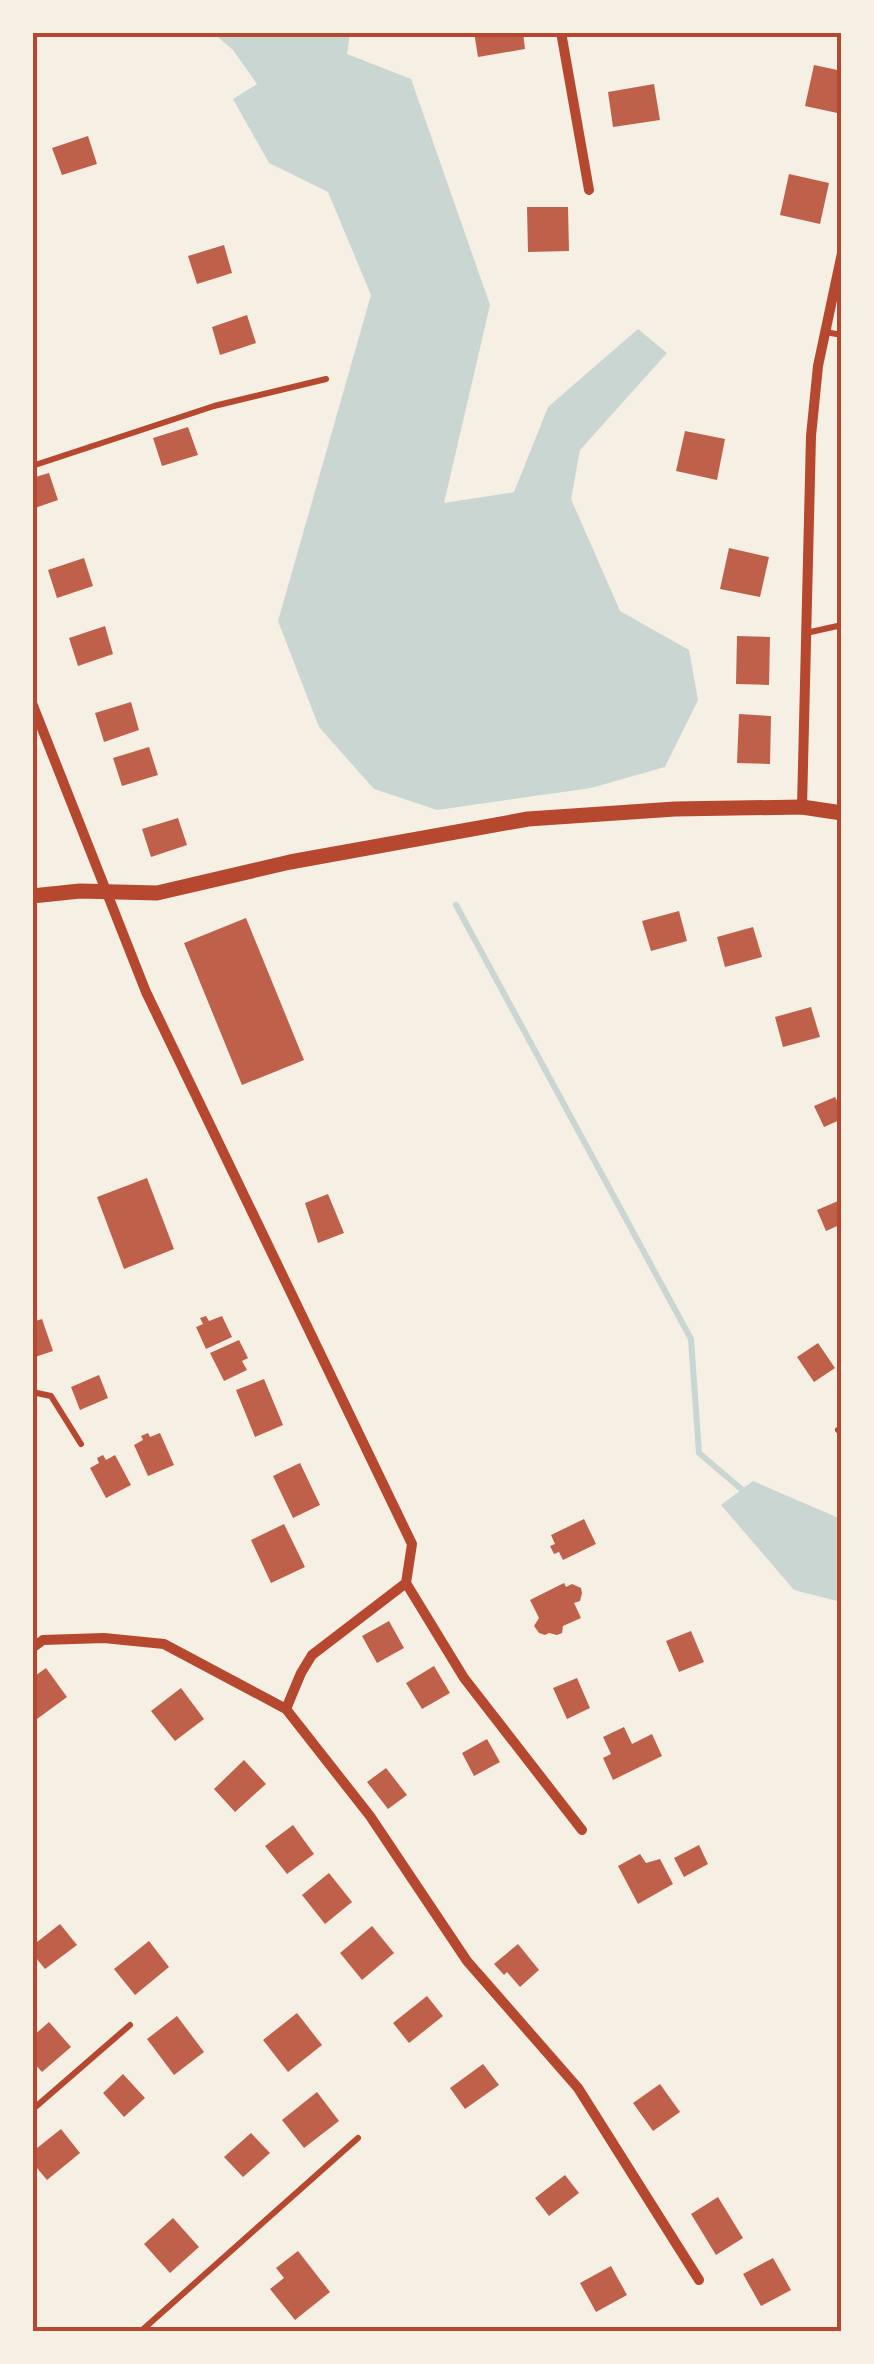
<svg xmlns="http://www.w3.org/2000/svg" width="874" height="2364" font-family="'Sofia Sans Condensed',sans-serif">
<style>
.water{fill:#c9d6d2}
.lines{fill:none;stroke-linecap:round;stroke-linejoin:round}
.stream{stroke:#c9d6d2;stroke-width:6}
.building{fill:#bf614a}
.service{stroke:#b5482f;stroke-width:6}
.minor{stroke:#b5482f;stroke-width:10}
.tertiary{stroke:#b5482f;stroke-width:15}
.neatline{fill:none;stroke:#b5482f;stroke-width:4}
</style>
<rect width="100%" height="100%" fill="#f6efe4"/>
<!-- water -->
<path class="water" d="M213,33H350L347,54L411,79L490,305L444,503L514,492L548,407L638,329L667,353L580,450L571,499L620,611L689,650L698,700L665,767L591,788L437,810L374,789L319,727L278,621L371,295L328,192L269,163L233,99L257,84L233,50Z
M753,1481L841,1519V1602L794,1590L721,1505Z"/>
<g class="lines">
<!-- stream -->
<path class="stream" d="M456,905L691,1339L699,1453L746,1493"/>
</g>
<!-- building -->
<path class="building" d="M474,32H523L525,49L478,57Z
M814,65L842,71V114L805,106Z
M654,84L660,120L613,127L608,92Z
M88,136L97,164L62,175L52,148Z
M789,174L829,183L820,224L780,215Z
M527,207H568L569,251L528,252Z
M224,245L232,273L197,284L188,256Z
M247,315L256,343L220,355L212,327Z
M188,427L198,455L162,466L153,438Z
M685,431L725,439L717,480L676,471Z
M49,473L58,500L32,509V478Z
M729,548L769,557L760,597L720,589Z
M84,558L93,586L57,598L48,570Z
M105,626L113,654L78,666L69,638Z
M737,636L770,637L769,685L736,684Z
M131,702L139,730L104,742L95,713Z
M739,714L771,716L770,764L737,763Z
M149,747L158,775L122,786L113,758Z
M178,818L187,845L151,857L142,829Z
M679,911L687,941L651,951L642,921Z
M246,918L304,1060L242,1085L184,943Z
M753,927L762,957L725,967L717,937Z
M811,1007L820,1037L783,1047L775,1017Z
M835,1097L842,1110V1119L824,1127L814,1106Z
M147,1178L174,1249L124,1269L97,1197Z
M328,1194L344,1233L318,1243L305,1203Z
M838,1201L842,1210V1224L826,1231L817,1210Z
M206,1316L209,1321L222,1316L232,1337L206,1349L196,1327L203,1324L200,1318Z
M42,1319L53,1351L32,1358V1322Z
M239,1340L248,1358L242,1361L247,1370L224,1381L210,1353Z
M818,1343L835,1368L814,1382L797,1357Z
M99,1375L108,1398L80,1410L71,1387Z
M264,1379L283,1425L255,1437L236,1390Z
M148,1433L150,1437L160,1433L174,1465L148,1476L134,1445L143,1440L141,1436Z
M103,1455L106,1460L115,1455L131,1485L106,1498L90,1468L99,1463L97,1458Z
M300,1463L320,1505L293,1518L273,1476Z
M584,1519L596,1544L563,1560L559,1552L554,1554L550,1546L555,1544L551,1535Z
M284,1524L305,1567L271,1583L251,1540Z
M564,1583L566,1587L572,1584L581,1588L582,1593L580,1601L574,1603L581,1618L563,1626L562,1633L557,1635L549,1633L545,1635L539,1633L534,1626L539,1618L530,1600Z
M389,1621L404,1648L377,1663L362,1636Z
M691,1631L704,1662L679,1672L666,1641Z
M434,1666L450,1693L422,1709L406,1683Z
M46,1668L67,1697L37,1719L32,1712V1678Z
M577,1678L590,1708L567,1719L553,1688Z
M181,1688L204,1719L175,1741L151,1711Z
M624,1727L632,1744L652,1734L662,1756L613,1780L603,1758L611,1754L603,1737Z
M487,1739L500,1762L474,1776L462,1753Z
M244,1760L266,1784L235,1812L214,1789Z
M386,1768L407,1795L388,1809L367,1782Z
M293,1825L314,1854L287,1874L265,1846Z
M699,1845L708,1864L684,1877L674,1858Z
M640,1854L646,1863L660,1859L673,1884L638,1904L618,1866Z
M329,1873L352,1902L325,1924L302,1895Z
M60,1924L77,1945L45,1969L32,1953V1946Z
M372,1926L394,1953L362,1980L340,1953Z
M149,1941L169,1967L135,1995L114,1969Z
M518,1944L539,1970L520,1987L507,1972L504,1975L494,1964Z
M427,1996L443,2016L409,2043L393,2023Z
M297,2013L322,2045L288,2072L263,2040Z
M177,2016L204,2052L174,2075L147,2039Z
M49,2022L71,2047L42,2072L32,2061V2037Z
M483,2064L499,2085L465,2109L450,2088Z
M123,2074L145,2098L124,2117L103,2093Z
M660,2084L680,2112L653,2131L633,2103Z
M317,2092L339,2121L304,2148L282,2120Z
M61,2129L80,2153L47,2180L32,2162V2152Z
M251,2133L270,2153L243,2177L224,2157Z
M565,2175L579,2193L549,2216L535,2198Z
M718,2197L743,2238L716,2255L691,2214Z
M173,2218L199,2247L170,2273L144,2244Z
M298,2251L330,2292L295,2320L270,2289L284,2278L276,2268Z
M773,2258L791,2290L761,2306L743,2274Z
M611,2266L627,2295L596,2312L580,2283Z"/>
<g class="lines">
<!-- service -->
<path class="service" d="M825,332L842,335
M32,466L214,406L326,379
M806,633L842,625
M32,1392L51,1396L81,1444
M842,1428L838,1430L842,1434
M32,2110L130,2025
M140,2332L358,2138"/>
<!-- minor -->
<path class="minor" d="M561,32L589,190
M32,703L146,992L412,1544L406,1583L464,1678L582,1830
M802,807L811,436L818,366L842,253
M406,1583L312,1655L301,1673L286,1709L370,1816L467,1961L578,2088L699,2280
M32,1648L43,1640L104,1638L164,1644L286,1709"/>
<!-- tertiary -->
<path class="tertiary" d="M32,896L80,891L157,893L290,862L528,819L675,809L802,807L842,813"/>
</g>
<!-- border -->
<rect width="874" height="2364" fill="none" stroke="#f6efe4" stroke-width="70"/>
<rect x="35" y="35" width="804" height="2294" class="neatline"/>
</svg>
